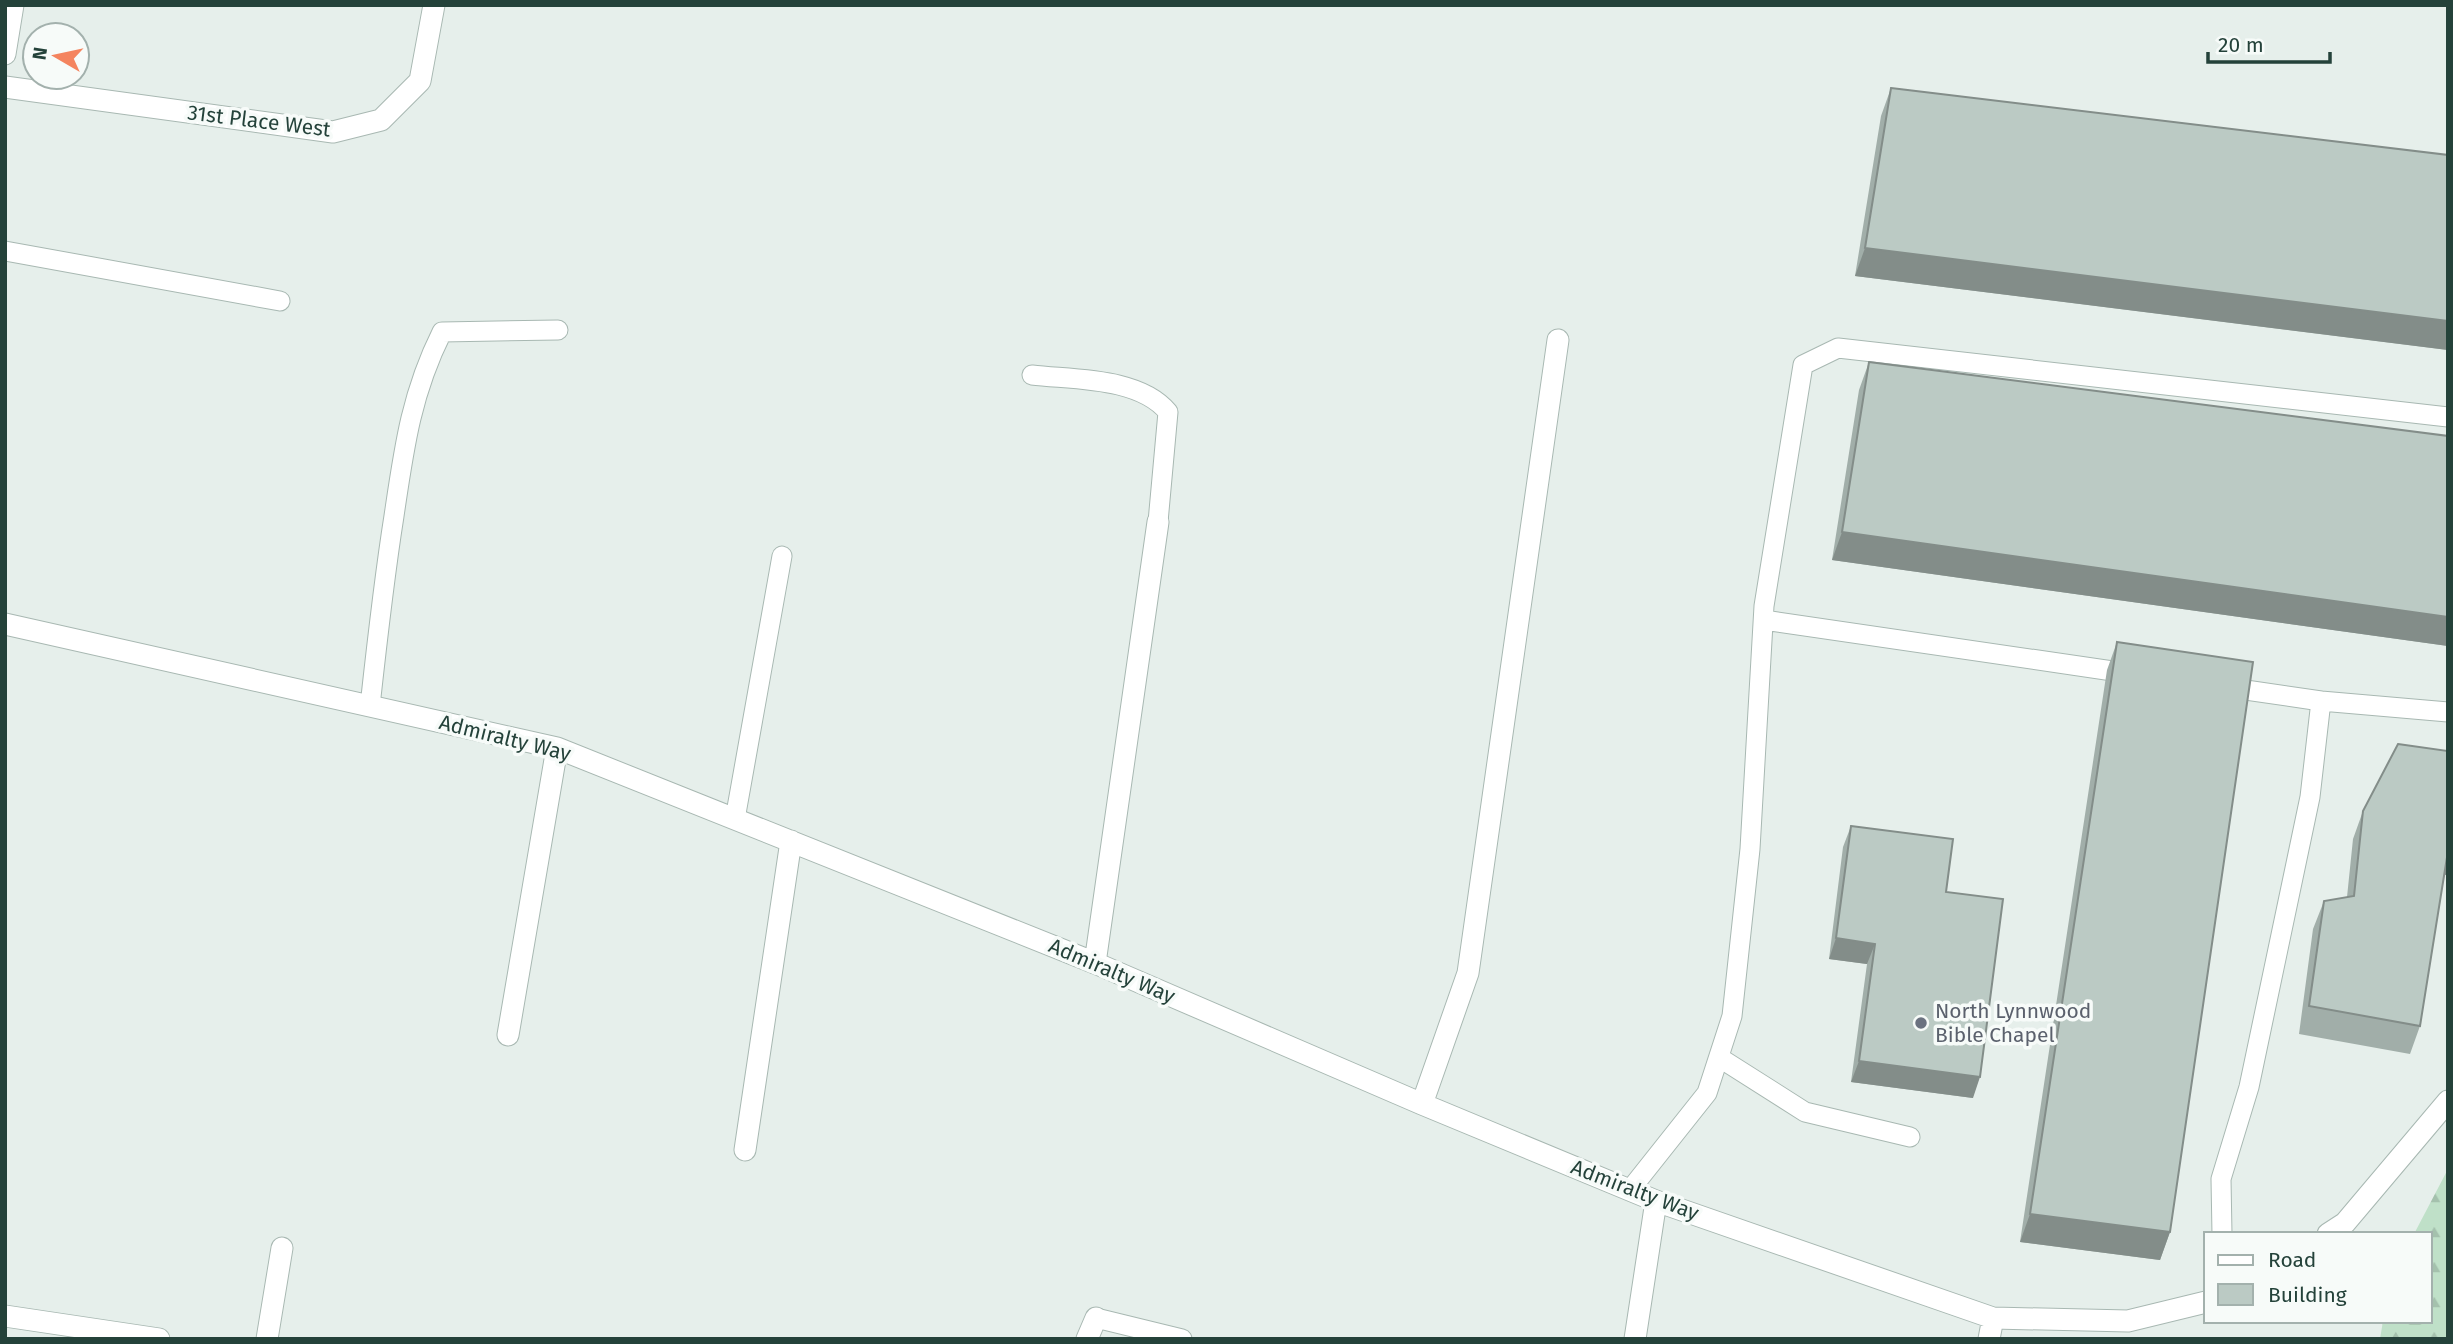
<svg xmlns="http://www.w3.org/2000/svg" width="2453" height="1344" font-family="'Fira Sans',sans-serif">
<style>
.forest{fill:url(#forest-firs)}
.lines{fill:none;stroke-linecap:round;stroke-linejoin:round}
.service-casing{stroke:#a8b8b2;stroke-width:21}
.minor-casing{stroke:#a8b8b2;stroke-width:23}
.service{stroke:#fff;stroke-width:19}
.minor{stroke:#fff;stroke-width:21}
.wall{fill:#a1aea9}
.shaded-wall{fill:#838d89}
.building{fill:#bbcac4;stroke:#838d89;stroke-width:2}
.worship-dot{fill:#6b7280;stroke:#f7fbf9;stroke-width:2.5}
.labels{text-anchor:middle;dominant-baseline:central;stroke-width:7;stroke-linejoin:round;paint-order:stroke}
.street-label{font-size:21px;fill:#24423a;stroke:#f7fbf9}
.worship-label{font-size:21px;fill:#5b616d;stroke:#f7fbf9;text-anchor:start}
</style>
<defs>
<pattern id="forest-firs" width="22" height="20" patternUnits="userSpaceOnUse" patternTransform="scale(1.75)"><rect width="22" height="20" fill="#bfe0c8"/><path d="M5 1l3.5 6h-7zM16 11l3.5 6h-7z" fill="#a4c1ad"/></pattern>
</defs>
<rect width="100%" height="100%" fill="#e6efeb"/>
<!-- forest -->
<path class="forest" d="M2448,1169V1339H2380L2383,1321H2430V1234H2414Z"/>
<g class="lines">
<defs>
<path id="service" d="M5,251L280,301
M1032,375C1074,380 1139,377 1168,412L1158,522
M1764,620L2133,674
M2225,687L2321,701
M370,706C377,642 384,579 394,516C404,448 411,394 442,332L558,330
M735,819L782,556
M1720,1058L1805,1112L1910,1137
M1630,1190L1707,1093L1732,1016L1750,849L1764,606L1803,365L1838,348L2448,417
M2222,1234L2221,1179L2249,1087L2310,797L2321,701L2448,712
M1096,1318L1182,1339"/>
<path id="minor" d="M5,54L13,5
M5,87L333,132L381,120L420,81L434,5
M5,624L557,748L1095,963L1422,1104L1656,1201L1993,1318L2128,1321L2206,1302
M1095,963L1158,522
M508,1035L557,748
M1422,1104L1468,973L1558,340
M745,1150L791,841
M2328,1234L2345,1223L2448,1101
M5,1316L159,1339
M267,1339L282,1248
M1087,1339L1096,1318
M1635,1339L1656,1201
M1989,1339L1993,1318"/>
</defs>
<!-- service casing -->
<use href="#service" class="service-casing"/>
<!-- minor casing -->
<use href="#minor" class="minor-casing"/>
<!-- service -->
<use href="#service" class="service"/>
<!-- minor -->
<use href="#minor" class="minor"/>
</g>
<!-- wall -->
<path class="wall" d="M1891,88L2448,155V350L1855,276L1881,116Z
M1869,362L2448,436V646L1832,560L1859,390Z
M2117,642L2170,1232L2160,1260L2020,1242L2107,670Z
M2448,751V875H2444L2420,1026L2410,1054L2299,1034L2313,929L2324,901L2347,897L2353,839L2363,811Z
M1851,826L1946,892L1973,1098L1851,1082L1867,964L1829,959L1843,847Z"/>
<!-- shaded-wall -->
<path class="shaded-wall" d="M1865,248L2448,321V350L1855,276Z
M1842,532L2448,617V646L1832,560Z
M2448,848V875L2438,874Z
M1836,938L1875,944L1867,964L1829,959Z
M1859,1061L1980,1077L1973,1098L1851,1082Z
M2030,1214L2170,1232L2160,1260L2020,1242Z"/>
<!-- building -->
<path class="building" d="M1891,88L2448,155V321L1865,248Z
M1869,362L2448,436V617L1842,532Z
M2117,642L2253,662L2170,1232L2030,1214Z
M2398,744L2448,751V851L2420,1026L2309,1006L2324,901L2354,896L2363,811Z
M1851,826L1953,839L1946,892L2003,899L1980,1077L1859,1061L1875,944L1836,938Z"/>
<!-- markers -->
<circle class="worship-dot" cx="1921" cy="1023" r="7"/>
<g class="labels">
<!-- street labels -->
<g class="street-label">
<text transform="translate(259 121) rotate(7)">31st Place West</text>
<text transform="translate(505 738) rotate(14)">Admiralty Way</text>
<text transform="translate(1112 971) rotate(23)">Admiralty Way</text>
<text transform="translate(1635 1190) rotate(21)">Admiralty Way</text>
</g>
<!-- worship labels -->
<g class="worship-label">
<text x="1935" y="1011">North Lynnwood<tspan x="1935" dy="24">Bible Chapel</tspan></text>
</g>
</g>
<!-- border -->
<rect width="2453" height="1344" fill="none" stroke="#24423a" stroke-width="14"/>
<!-- legend -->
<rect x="2204" y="1232" width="228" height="91" fill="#f7fbf9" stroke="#a3b1ad" stroke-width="2"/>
<rect x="2218" y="1255" width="35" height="10" fill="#ffffff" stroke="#a3b1ad" stroke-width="2"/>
<text x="2268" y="1267" font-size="21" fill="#24423a">Road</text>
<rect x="2218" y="1284" width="35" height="21" fill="#bbcac4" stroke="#a3b1ad" stroke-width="2"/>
<text x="2268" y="1302" font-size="21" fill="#24423a">Building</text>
<!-- north arrow -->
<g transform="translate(56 56) rotate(279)"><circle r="33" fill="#f7fbf9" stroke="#a3b1ad" stroke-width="2"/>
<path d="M0-5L12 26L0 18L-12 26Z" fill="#f4845f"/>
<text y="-10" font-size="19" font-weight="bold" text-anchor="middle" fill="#24423a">N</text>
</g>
<!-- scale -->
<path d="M2208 52v10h122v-10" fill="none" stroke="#24423a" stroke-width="3.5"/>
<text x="2218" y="52" font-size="21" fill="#24423a" stroke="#f7fbf9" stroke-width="5" paint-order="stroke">20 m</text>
</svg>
